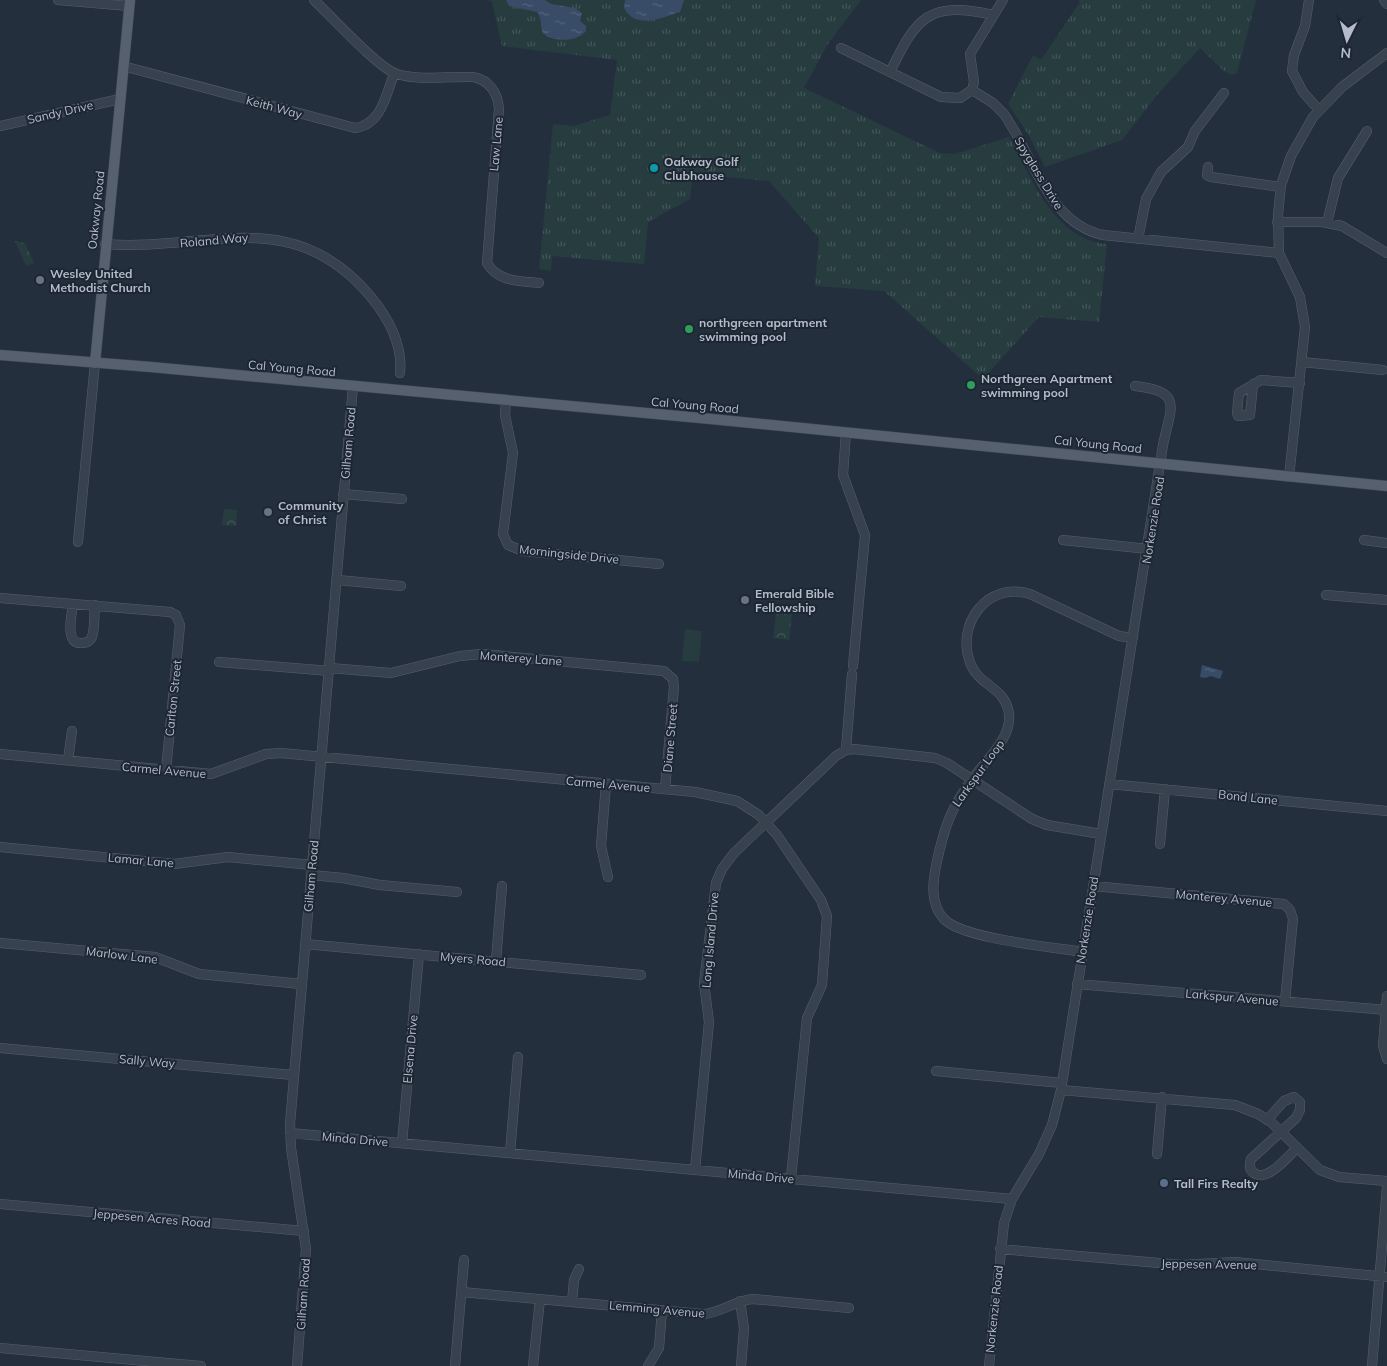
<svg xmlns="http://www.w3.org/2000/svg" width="1387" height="1366" font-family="Mulish,sans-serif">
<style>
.grass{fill:url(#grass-tufts)}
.forest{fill:url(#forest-crowns)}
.pitch{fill:#263c3f}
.water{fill:url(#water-ripples)}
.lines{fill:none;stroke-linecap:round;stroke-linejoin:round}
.minor-casing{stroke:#565f6c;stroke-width:10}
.major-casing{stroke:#414a57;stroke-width:11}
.minor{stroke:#38414e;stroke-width:9}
.major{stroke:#56606e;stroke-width:10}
.culture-dot{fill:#0f9aa8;stroke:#1d2633;stroke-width:2}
.worship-dot{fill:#6b7280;stroke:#1d2633;stroke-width:2}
.leisure-dot{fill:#2e9e5b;stroke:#1d2633;stroke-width:2}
.service-dot{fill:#5c6f8a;stroke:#1d2633;stroke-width:2}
.labels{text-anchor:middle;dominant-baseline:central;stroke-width:4;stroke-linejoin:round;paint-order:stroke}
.street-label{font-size:12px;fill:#b4bcc9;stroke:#1d2633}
.poi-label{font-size:12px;font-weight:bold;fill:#b4bcc9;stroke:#1d2633;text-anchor:start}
</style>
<defs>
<pattern id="grass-tufts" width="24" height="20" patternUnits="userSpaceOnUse" patternTransform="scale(1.25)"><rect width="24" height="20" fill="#263c3f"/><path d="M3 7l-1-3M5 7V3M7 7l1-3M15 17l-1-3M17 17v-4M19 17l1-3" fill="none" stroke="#435659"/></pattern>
<pattern id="forest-crowns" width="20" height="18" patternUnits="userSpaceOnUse" patternTransform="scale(1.25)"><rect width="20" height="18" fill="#263c3f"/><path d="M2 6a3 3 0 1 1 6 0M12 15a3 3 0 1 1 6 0" fill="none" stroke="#435659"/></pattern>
<pattern id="water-ripples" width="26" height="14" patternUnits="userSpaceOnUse" patternTransform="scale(1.25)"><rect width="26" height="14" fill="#394c67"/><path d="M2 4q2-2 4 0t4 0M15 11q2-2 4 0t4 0" fill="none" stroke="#53647b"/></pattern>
</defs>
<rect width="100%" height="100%" fill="#242f3e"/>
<!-- grass -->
<path class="grass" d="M488,0H861L827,45L804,88L940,153L955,154L1009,137C1031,177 1054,240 1107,244L1099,322L1039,317L983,379L884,291L815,286L819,238L769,181L693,174L690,199L648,222L644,264L552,256L551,271L539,269L553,124L573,126L610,115L617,60L502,46L492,2Z
M1078,0H1256L1237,73L1232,75L1224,71L1200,48L1157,95L1122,140L1045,167L1028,134L1008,104L1033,55L1041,60L1080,2Z"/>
<!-- forest -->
<path class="forest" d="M15,241L25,243L34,263L26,266Z
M224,509L237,510L236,526L222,525Z
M776,613L792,614L789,640L773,638Z"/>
<!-- pitch -->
<path class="pitch" d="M685,629L702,631L699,662L682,661Z"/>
<!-- water -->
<path class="water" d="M506,0H545L551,4L575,8L582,13L580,21L586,26V31C577,42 560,41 548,37C537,31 544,20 537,12L509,6Z
M625,0H684L680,12C661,18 636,30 624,8Z
M1202,665L1223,671L1220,679L1211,676L1205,678L1200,677Z"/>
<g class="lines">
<defs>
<path id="minor" d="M58,0L129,6
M314,0C330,15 379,69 397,74C420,81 449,76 473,77C490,80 498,94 499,109L487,263C498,282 519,281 539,283
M1003,0L970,54L974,82L972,90L993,103L1004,114C1033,156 1048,223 1103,235L1279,253
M1309,0L1305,26L1294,55L1292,71L1303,92L1319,110
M1384,0L1387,4
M841,48L941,97L960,98L972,90
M123,66L355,128C381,125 386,95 394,74
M890,72C916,19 927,0 993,15
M0,126L120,99
M1208,167L1207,175L1211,177L1281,187
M1277,222H1322L1342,226L1387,253
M1327,223L1338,178L1367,131
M1138,239L1146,199L1161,172L1188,147L1195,131L1224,93
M105,244C206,252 292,202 371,297C389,319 403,344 400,373
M1302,362L1383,370
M1253,384L1250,415L1238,416L1237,413L1239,393L1261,380L1300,383
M506,400L505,415L513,453L503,534L508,545L523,551L659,564
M846,432L843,475L865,535L853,666
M1289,477L1305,327L1300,297L1279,253L1278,215L1281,185L1291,156L1313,117L1342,87L1387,53
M343,494L402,499
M1063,540L1148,549
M1364,540L1387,543
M78,542L95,363
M338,580L401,586
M1326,595L1387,600
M0,598L170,612L176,615L180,625L166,770
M73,604C72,614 64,645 82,643C86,643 90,641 92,637C95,628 94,615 95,605
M219,662L330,671
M330,668L391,673L460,656L482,654L664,671L673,679L674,687L665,789
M846,750L852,674
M0,754L211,774L266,754L281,753L695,792L737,801L759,815L777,835L821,900L827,916L822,985L807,1018L791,1178
M68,760L72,731
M606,784L601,846L608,877
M1109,784L1387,811
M1160,844L1165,789
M0,847L174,864L228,857L312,865
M311,875L343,878L380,885L457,892
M1093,886L1284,904L1290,910L1293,919L1285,1001
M0,943L155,957L199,974L301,984
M305,944L641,975
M1083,952C1053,947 963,939 944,919C929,903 933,880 937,861C945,825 951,808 973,778C986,760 1012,738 1009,714C1006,688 980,686 971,665C954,624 988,581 1030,594L1119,636L1133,638
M496,961L502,886
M1077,984L1387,1010
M1387,996L1383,1046L1387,1059
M0,1048L293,1075
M936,1071L1062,1083
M1061,1090L1235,1105L1258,1114L1271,1122L1320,1170L1339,1177L1387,1181
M1267,1120L1284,1101L1294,1097L1300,1102V1110L1296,1118L1251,1159C1249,1165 1249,1170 1254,1173C1267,1183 1288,1156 1297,1148
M290,1133L1012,1199
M402,1143L419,954
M510,1153L518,1057
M1157,1154L1162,1097
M695,1170L709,1022L704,983L716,883L722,869L734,853L836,756L846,750L854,749L935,758L947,763L1032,819L1047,825L1101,834
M0,1204L304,1231
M1000,1249L1182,1265L1235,1262L1387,1277
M462,1292L702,1314C720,1314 735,1300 753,1299L849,1308
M740,1301L744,1328L741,1366
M572,1302L574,1280L579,1269
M0,1348L201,1366
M297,1366L306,1249L291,1148L290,1124L353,386
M455,1366L464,1260
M533,1366L540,1299
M648,1366L659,1348L662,1310
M989,1366L1004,1223L1012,1199L1039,1154L1052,1125L1061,1090L1163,445C1170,409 1185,391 1135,386
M1372,1366L1387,1187"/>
<path id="major" d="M0,355L151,367L711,419L1387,486
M95,363L130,0"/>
</defs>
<!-- minor casing -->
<use href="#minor" class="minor-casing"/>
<!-- major casing -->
<use href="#major" class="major-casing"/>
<!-- minor -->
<use href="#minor" class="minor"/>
<!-- major -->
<use href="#major" class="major"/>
</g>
<!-- markers -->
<circle class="culture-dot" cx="654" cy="168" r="5"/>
<g class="worship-dot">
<circle cx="40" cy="280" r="5"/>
<circle cx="268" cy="512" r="5"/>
<circle cx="745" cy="600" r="5"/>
</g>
<g class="leisure-dot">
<circle cx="689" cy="329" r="5"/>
<circle cx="971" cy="385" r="5"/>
</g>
<circle class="service-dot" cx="1164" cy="1183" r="5"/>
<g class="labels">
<!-- street labels -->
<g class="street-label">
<text transform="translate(274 107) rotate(15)">Keith Way</text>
<text transform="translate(60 112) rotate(-13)">Sandy Drive</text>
<text transform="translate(496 144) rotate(-85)">Law Lane</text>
<text transform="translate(1039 173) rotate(59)">Spyglass Drive</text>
<text transform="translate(96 210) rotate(-84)">Oakway Road</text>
<text transform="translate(214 240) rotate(-5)">Roland Way</text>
<text transform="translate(292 368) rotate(5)">Cal Young Road</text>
<text transform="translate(695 405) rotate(5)">Cal Young Road</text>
<text transform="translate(348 443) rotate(-85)">Gilham Road</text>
<text transform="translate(1098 444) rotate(6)">Cal Young Road</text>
<text transform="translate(1153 520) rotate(-81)">Norkenzie Road</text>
<text transform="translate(569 554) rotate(6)">Morningside Drive</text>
<text transform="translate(521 658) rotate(4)">Monterey Lane</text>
<text transform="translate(173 698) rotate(-84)">Carlton Street</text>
<text transform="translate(670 738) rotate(-85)">Diane Street</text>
<text transform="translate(164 770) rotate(5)">Carmel Avenue</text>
<text transform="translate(978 773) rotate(-54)">Larkspur Loop</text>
<text transform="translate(608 784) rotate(5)">Carmel Avenue</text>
<text transform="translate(1248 797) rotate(6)">Bond Lane</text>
<text transform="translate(141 860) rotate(5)">Lamar Lane</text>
<text transform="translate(311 876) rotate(-85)">Gilham Road</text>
<text transform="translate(1224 898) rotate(5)">Monterey Avenue</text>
<text transform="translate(1087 920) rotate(-81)">Norkenzie Road</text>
<text transform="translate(710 940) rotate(-85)">Long Island Drive</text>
<text transform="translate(122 955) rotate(7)">Marlow Lane</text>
<text transform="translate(473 959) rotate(5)">Myers Road</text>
<text transform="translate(1232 997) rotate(5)">Larkspur Avenue</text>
<text transform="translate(410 1049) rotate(-85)">Elsena Drive</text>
<text transform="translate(147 1061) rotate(5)">Sally Way</text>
<text transform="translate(355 1139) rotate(5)">Minda Drive</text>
<text transform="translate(761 1176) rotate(5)">Minda Drive</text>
<text transform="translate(152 1218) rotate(5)">Jeppesen Acres Road</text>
<text transform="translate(1209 1264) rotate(1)">Jeppesen Avenue</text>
<text transform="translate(303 1294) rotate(-86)">Gilham Road</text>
<text transform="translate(657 1309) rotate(5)">Lemming Avenue</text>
<text transform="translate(994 1309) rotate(-84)">Norkenzie Road</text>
</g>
<!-- poi labels -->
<g class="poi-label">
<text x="664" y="161">Oakway Golf<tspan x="664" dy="14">Clubhouse</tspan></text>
<text x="50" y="273">Wesley United<tspan x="50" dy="14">Methodist Church</tspan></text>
<text x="699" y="322">northgreen apartment<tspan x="699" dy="14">swimming pool</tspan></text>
<text x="981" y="378">Northgreen Apartment<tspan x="981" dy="14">swimming pool</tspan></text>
<text x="278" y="505">Community<tspan x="278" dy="14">of Christ</tspan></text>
<text x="755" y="593">Emerald Bible<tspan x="755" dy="14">Fellowship</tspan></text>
<text x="1174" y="1183">Tall Firs Realty</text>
</g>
</g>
<!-- north arrow -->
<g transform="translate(1347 40) rotate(185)" stroke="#1d2633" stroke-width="4" paint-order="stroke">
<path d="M0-4L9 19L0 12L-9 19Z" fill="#b4bcc9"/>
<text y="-8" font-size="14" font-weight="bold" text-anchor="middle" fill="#b4bcc9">N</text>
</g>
</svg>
